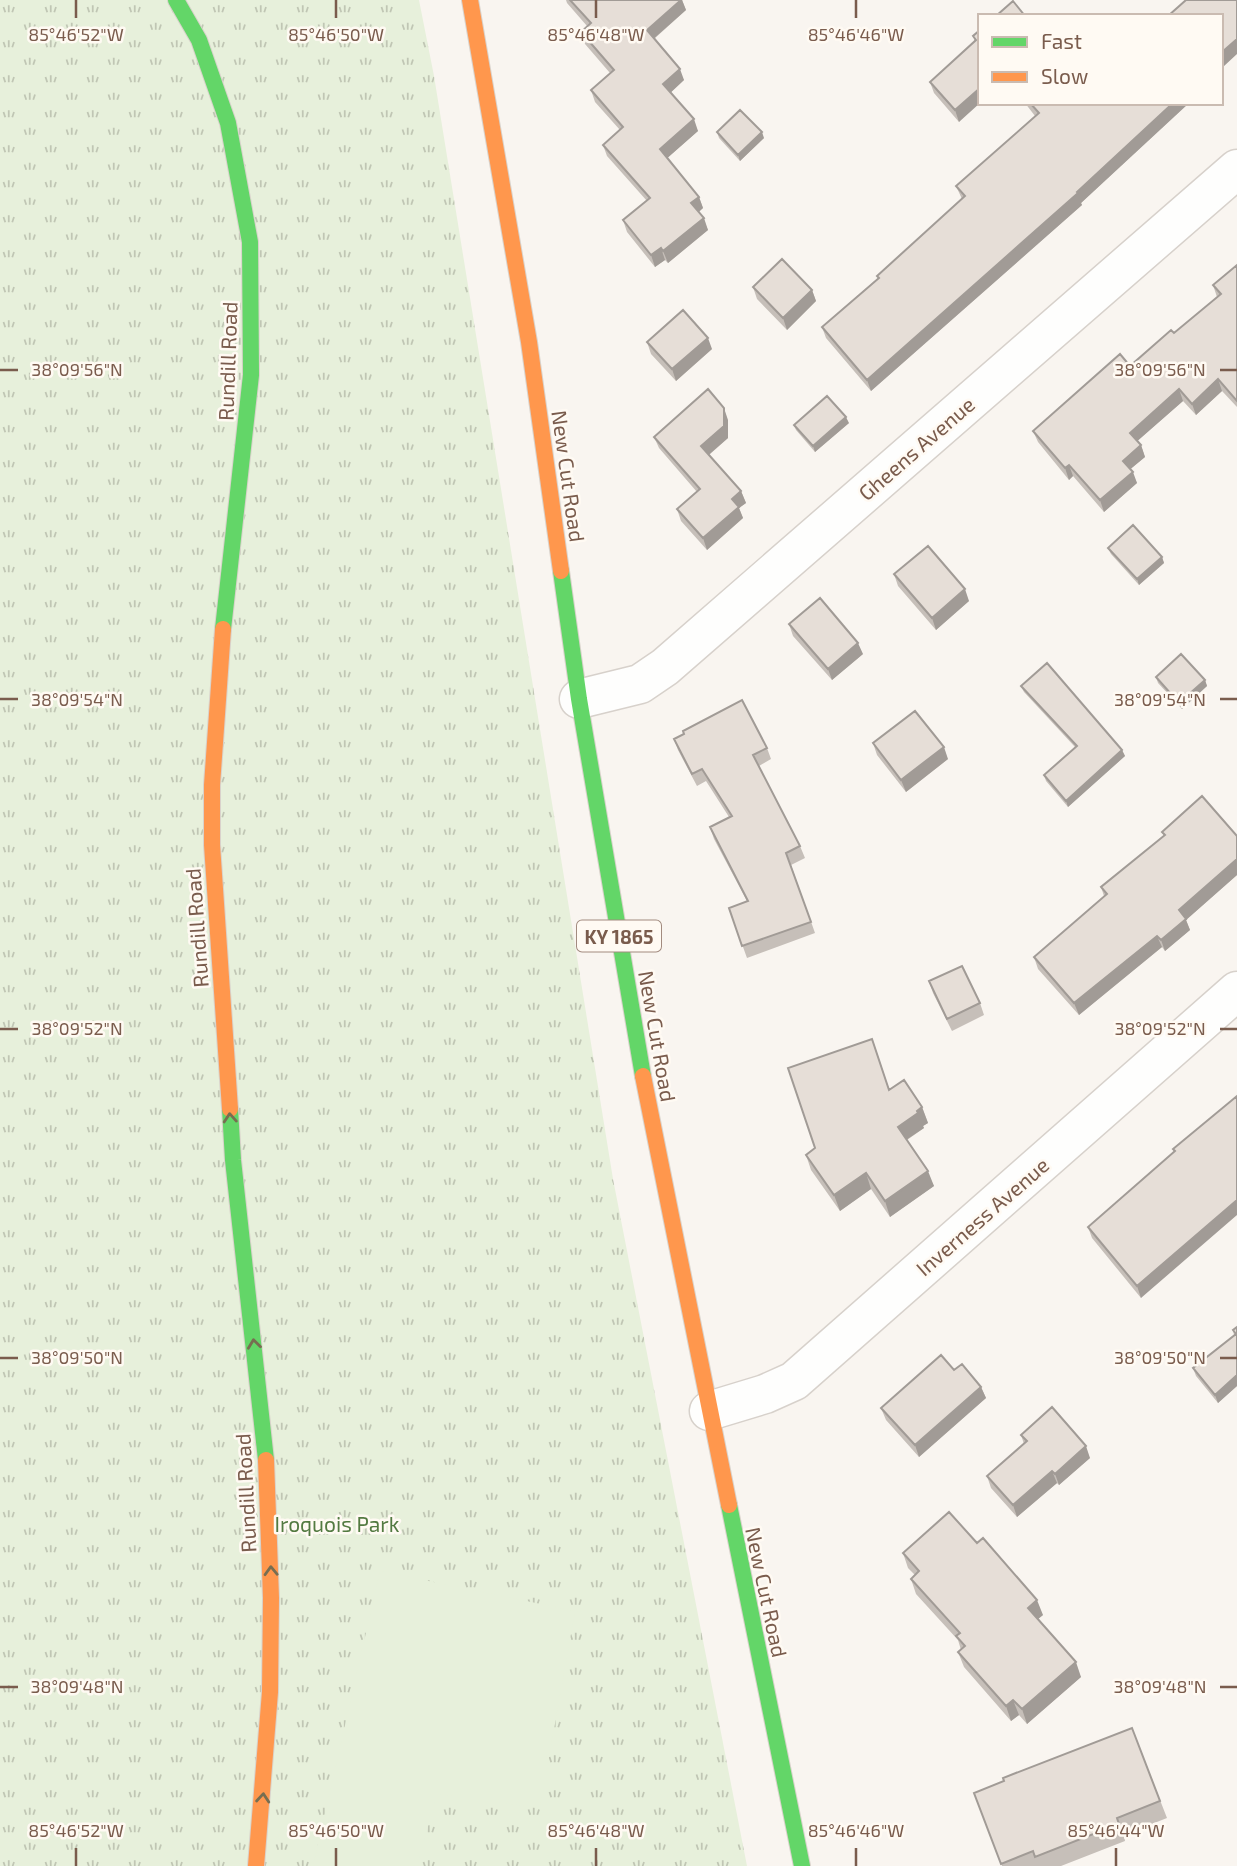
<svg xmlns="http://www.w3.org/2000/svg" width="1237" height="1866" font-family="'Exo 2',sans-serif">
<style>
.park{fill:url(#park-tufts)}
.pitch{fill:#e7f0db}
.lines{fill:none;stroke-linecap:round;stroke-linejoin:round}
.street-casing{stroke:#d7d1cb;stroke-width:41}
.fast-casing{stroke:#d9d2cb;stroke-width:18}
.slow-casing{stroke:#d9d2cb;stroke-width:18}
.street{stroke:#fefefd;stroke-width:38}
.fast{stroke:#63d668;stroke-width:16}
.slow{stroke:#ff974d;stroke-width:16}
.wall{fill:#c6bfb9}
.shaded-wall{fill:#a19b96}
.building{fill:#e6ded7;stroke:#a19b96;stroke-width:2}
.oneway{stroke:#776e51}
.ticks{fill:none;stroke:#7a5c4d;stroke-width:2.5}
.labels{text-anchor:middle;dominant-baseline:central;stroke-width:5;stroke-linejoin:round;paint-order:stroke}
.shield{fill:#fffaf3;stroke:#a28b7f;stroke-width:2}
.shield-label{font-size:19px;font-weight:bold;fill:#7a5c4d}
.street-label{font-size:21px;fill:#7a5c4d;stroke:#fffaf3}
.park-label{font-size:21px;fill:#537a41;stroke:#fffaf3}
.ticks-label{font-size:18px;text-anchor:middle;fill:#7a5c4d;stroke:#fffaf3;stroke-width:5;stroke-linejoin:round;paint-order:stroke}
</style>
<defs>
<pattern id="park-tufts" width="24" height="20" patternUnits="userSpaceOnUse" patternTransform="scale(1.75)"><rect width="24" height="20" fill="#e7f0db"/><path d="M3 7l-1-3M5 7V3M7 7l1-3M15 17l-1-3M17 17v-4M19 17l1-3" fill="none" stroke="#c0c6b4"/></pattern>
</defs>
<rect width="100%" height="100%" fill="#f9f5f0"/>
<!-- park -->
<path class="park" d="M0,0H419L434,76L613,1179L747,1866H0Z"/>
<!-- pitch -->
<path class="pitch" d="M380,1571L575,1611L540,1808L437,1794L417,1866H313Z"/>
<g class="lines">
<defs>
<path id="street" d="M579,699L640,684L665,667L1237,169
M709,1411L765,1394L794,1381L1237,991"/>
<path id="fast" d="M176,0L199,40L228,123L250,242L251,375L223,629
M561,571L579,699L643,1076
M230,1109L233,1160L266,1460
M729,1505L802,1866"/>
<path id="slow" d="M470,0L529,342L561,571
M223,629L212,785V845L230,1109
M643,1076L729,1505
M256,1866L270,1692L271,1598L266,1460"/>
</defs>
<!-- street casing -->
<use href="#street" class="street-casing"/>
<!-- fast casing -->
<use href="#fast" class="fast-casing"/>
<!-- slow casing -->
<use href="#slow" class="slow-casing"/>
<!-- street -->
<use href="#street" class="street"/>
<!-- fast -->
<use href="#fast" class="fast"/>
<!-- slow -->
<use href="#slow" class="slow"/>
</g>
<!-- wall -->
<path class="wall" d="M566,0H682L686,10L654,39L684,80L670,93L698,131L667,158L699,197L703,208L699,212L708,230L668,263L665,260L655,267L627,232L623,220L647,201L607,156L603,145L620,130L595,102L591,90L610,73L585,44L581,32L587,26L567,3Z
M980,30L959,122L934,93L930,82L975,42L973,36Z
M1025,103H1189L1081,203L1082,205L871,391L826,338L822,327L878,278L877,276L962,199L956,186L1035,116Z
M717,132L764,138L740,161L719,138Z
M1237,265V407L1222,391L1196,415L1183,401L1137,441L1141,445L1145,457L1130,469L1137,483L1104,512L1073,476L1069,480L1038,442L1033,431L1130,366L1174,333L1217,297L1213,285Z
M753,287L812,290L816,301L787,330L757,299Z
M647,342L712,349L676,381L651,354Z
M728,420V438L709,455L741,491L746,503L739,508L743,518L707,550L681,521L677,509L697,492L659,448L654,437Z
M849,423L815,452L796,430L794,425Z
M1108,548L1162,557L1164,563L1139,585L1111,554Z
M894,574L969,601L936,630L898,586Z
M789,624L863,654L832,680L793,636Z
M1156,677L1205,680L1207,686L1182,709L1158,683Z
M1021,686L1122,750L1125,756L1068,807L1046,781L1044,775L1075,747L1024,692Z
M674,739L767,748L771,759L759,766L800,846L805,858L791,865L815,933L747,958L729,908L747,901L714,839L710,827L729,817L706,781L697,786L678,750Z
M873,743L948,759L906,792L877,755Z
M1162,832L1237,836V875L1186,920L1190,930L1165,951L1162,947L1079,1015L1038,969L1034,957L1104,896L1101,887L1164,836Z
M929,981L980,1003L984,1015L952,1031L933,993Z
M889,1090L922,1107L928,1123L923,1126L924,1128L907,1140L934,1186L890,1217L871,1189L840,1211L811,1170L806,1155Z
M1237,1096L1141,1298L1092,1238L1088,1227L1174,1152L1173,1149Z
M1237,1327V1386L1218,1403L1196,1376L1193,1368L1234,1335L1233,1330Z
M954,1370L981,1387L986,1398L919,1457L886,1420L881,1408Z
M1021,1435L1090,1458L1059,1485L1057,1483L1017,1517L991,1488L987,1476L1024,1444Z
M903,1553L1043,1615L1038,1619L1081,1677L1027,1724L1019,1715L1011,1721L964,1667L958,1652L961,1650L958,1640L916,1594L911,1579L915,1575L908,1568Z
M1132,1728L1167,1818L1124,1835L1125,1841L1061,1866H1002L974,1793Z"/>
<!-- shaded-wall -->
<path class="shaded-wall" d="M681,0H682L686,10L651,41L647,30Z
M1237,39V54L1223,67L1224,71L1221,74V53Z
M680,69L684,80L667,96L663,84Z
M980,88V103L959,122L955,110Z
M1173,103H1189L1081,203L1082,205L871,391L867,380L1077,192Z
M694,119L698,131L664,161L660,149Z
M762,132L764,138L740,161L738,155Z
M699,197L703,208L695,215L691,203Z
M704,218L708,230L668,263L663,251Z
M661,248L665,260L655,267L651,255Z
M812,290L816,301L787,330L783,318Z
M708,338L712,349L676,381L672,369Z
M1218,379L1222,391L1196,415L1192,404Z
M1179,389L1183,401L1134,444L1130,433Z
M724,408L728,420V438L705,458L701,446Z
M846,417L849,423L815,452L813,446Z
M1141,445L1145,457L1127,472L1123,461Z
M1069,465L1073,476L1069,480L1065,468Z
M1133,472L1137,483L1104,512L1100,500Z
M741,491L746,503L739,508L743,518L707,550L703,538L732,499Z
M1162,557L1164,563L1139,585L1137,579Z
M965,589L969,601L936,630L932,618Z
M858,643L863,654L832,680L828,669Z
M1205,680L1207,686L1182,709L1179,703Z
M944,747L948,759L906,792L901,780Z
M1122,750L1125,756L1068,807L1066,801Z
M1237,859V875L1186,920L1190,930L1165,951L1161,940L1179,910Z
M1157,936L1162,947L1079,1015L1074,1003Z
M922,1107L928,1123L923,1126L924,1128L903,1142L898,1127Z
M928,1171L934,1186L890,1217L885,1201Z
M866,1173L871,1189L840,1211L834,1195Z
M1237,1200V1215L1141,1298L1137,1286Z
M1237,1375V1386L1218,1403L1215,1395Z
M981,1387L986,1398L919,1457L915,1445Z
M1086,1446L1090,1458L1059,1485L1055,1474Z
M1052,1471L1057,1483L1017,1517L1013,1505Z
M1037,1600L1043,1615L1033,1623L1028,1608Z
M1076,1662L1081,1677L1027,1724L1022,1709Z
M1013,1700L1019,1715L1011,1721L1006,1706Z"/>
<!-- building -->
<path class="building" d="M570,0H681L647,30L680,69L663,84L694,119L660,149L699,197L691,203L704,218L663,251L661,248L651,255L623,220L650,198L603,145L623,127L591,90L614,70L581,32L591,23Z
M1186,0H1237V39L1221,53V16H1168Z
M1013,1L1025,16H996Z
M980,30V88L955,110L930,82L976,40L973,36Z
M1030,103H1173L1077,192L1078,193L867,380L822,327L879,278L877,276L965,196L956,186L1039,113Z
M740,110L762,132L738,155L717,132Z
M782,259L812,290L783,318L753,287Z
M1237,265V401L1218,379L1192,404L1179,389L1130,433L1141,445L1123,461L1133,472L1100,500L1069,465L1065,468L1033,431L1120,354L1130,366L1171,330L1174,333L1221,294L1213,285Z
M683,310L708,338L672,369L647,342Z
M708,389L724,408V426L701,446L741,491L732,499L739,507L703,538L677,509L700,489L654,437Z
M827,396L846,417L813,446L794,425Z
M1133,525L1162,557L1137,579L1108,548Z
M928,546L965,589L932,618L894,574Z
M820,598L858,643L828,669L789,624Z
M1181,654L1205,680L1179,703L1156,677Z
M1047,663L1122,750L1066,801L1044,775L1077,746L1021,686Z
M742,700L767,748L753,755L800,846L786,853L811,922L742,946L729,908L748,901L710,827L732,816L702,769L692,774L674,739L684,734L683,731Z
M915,711L944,747L901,780L873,743Z
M1202,796L1237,836V859L1179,910L1186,919L1161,940L1157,936L1074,1003L1034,957L1107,894L1101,887L1165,835L1162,832Z
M962,966L980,1003L947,1019L929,981Z
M872,1039L889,1090L904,1080L922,1107L917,1111L918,1113L898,1127L928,1171L885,1201L866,1173L834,1195L806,1155L815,1148L788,1068Z
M1237,1096V1200L1137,1286L1088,1227L1175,1151L1173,1149Z
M1237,1327V1375L1215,1395L1193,1368L1236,1334L1233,1330Z
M941,1355L954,1370L962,1364L981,1387L915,1445L881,1408Z
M1052,1407L1086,1446L1055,1474L1052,1471L1013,1505L987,1476L1027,1441L1021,1435Z
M949,1512L977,1543L983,1538L1037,1600L1028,1608L1076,1662L1022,1709L1013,1700L1006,1706L958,1652L965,1646L956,1636L960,1633L911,1579L919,1571L903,1553Z
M1132,1728L1160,1801L1117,1818L1119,1824L1035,1857L1033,1851L1001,1864L974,1793L1004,1781L1003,1778Z"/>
<!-- one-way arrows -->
<defs><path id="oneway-chevron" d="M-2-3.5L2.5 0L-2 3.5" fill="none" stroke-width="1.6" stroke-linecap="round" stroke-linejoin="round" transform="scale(1.75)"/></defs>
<g class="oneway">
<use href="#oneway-chevron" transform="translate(230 1118) rotate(-94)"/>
<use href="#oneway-chevron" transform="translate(254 1344) rotate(-97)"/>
<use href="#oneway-chevron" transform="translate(271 1571) rotate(-92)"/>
<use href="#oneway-chevron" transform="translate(263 1798) rotate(-85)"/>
</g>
<!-- ticks -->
<path class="ticks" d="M76,0V18M336,0V18M596,0V18M856,0V18M0,370H18M1220,370H1237M0,699H18M1220,699H1237M0,1029H18M1220,1029H1237M0,1358H18M1220,1358H1237M0,1687H18M1220,1687H1237M76,1848V1866M336,1848V1866M596,1848V1866M856,1848V1866M1116,1848V1866"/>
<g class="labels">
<!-- shield labels -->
<rect class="shield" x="577" y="920.5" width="84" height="31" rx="5"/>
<g class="shield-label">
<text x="619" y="936">KY 1865</text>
</g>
<!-- street labels -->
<g class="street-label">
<text transform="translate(227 361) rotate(-88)">Rundill Road</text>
<text transform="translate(916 448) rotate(-41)">Gheens Avenue</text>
<text transform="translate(569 476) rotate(82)">New Cut Road</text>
<text transform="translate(196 928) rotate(-94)">Rundill Road</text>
<text transform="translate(658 1036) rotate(80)">New Cut Road</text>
<text transform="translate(982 1216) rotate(-41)">Inverness Avenue</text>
<text transform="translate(245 1493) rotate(-93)">Rundill Road</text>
<text transform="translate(767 1592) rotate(78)">New Cut Road</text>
</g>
<!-- park labels -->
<g class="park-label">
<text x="337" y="1523">Iroquois Park</text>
</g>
</g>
<g class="ticks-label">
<text x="76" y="41">85°46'52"W</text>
<text x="336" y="41">85°46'50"W</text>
<text x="596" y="41">85°46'48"W</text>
<text x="856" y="41">85°46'46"W</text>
<text x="77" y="376">38°09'56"N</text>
<text x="1160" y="376">38°09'56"N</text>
<text x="77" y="706">38°09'54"N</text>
<text x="1160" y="706">38°09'54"N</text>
<text x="77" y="1035">38°09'52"N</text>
<text x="1160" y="1035">38°09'52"N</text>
<text x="77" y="1364">38°09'50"N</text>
<text x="1160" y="1364">38°09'50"N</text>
<text x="77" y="1693">38°09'48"N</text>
<text x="1160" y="1693">38°09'48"N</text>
<text x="76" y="1837">85°46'52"W</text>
<text x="336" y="1837">85°46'50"W</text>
<text x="596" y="1837">85°46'48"W</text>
<text x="856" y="1837">85°46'46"W</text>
<text x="1116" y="1837">85°46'44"W</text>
</g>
<!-- legend -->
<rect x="978" y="14" width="245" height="91" fill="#fffaf3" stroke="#cabbb1" stroke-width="2"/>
<rect x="992" y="37" width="35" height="10" fill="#63d668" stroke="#cabbb1" stroke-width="2"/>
<text x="1041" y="49" font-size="21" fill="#7a5c4d">Fast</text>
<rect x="992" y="72" width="35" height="10" fill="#ff974d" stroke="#cabbb1" stroke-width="2"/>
<text x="1041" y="84" font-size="21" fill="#7a5c4d">Slow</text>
</svg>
